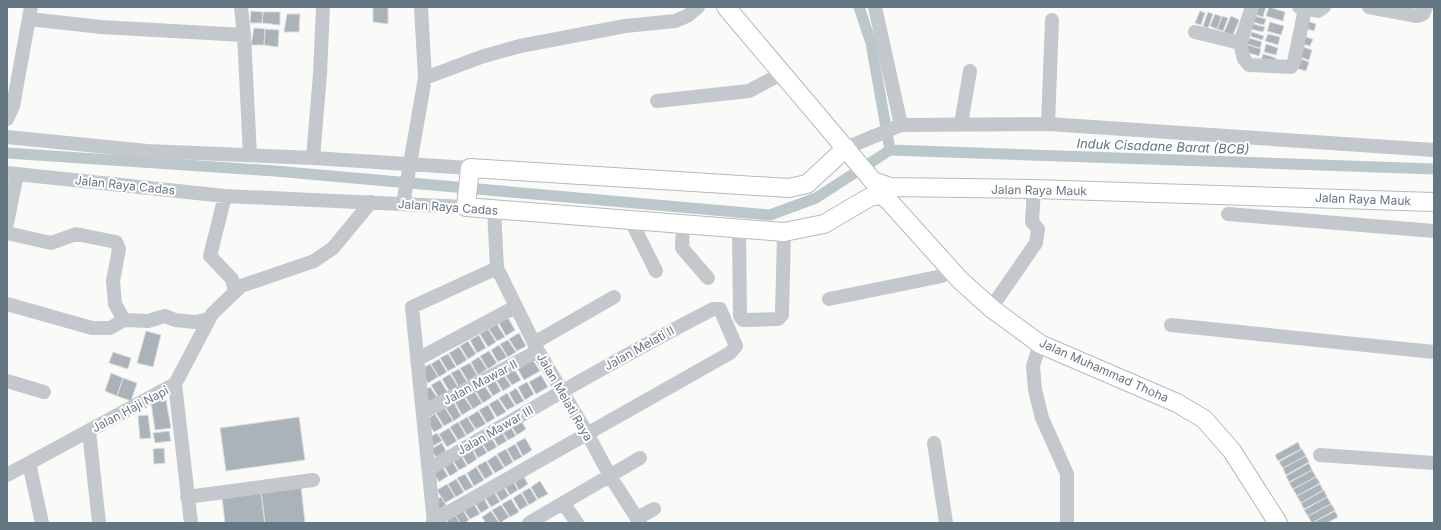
<svg xmlns="http://www.w3.org/2000/svg" width="1441" height="530" font-family="Inter,sans-serif">
<style>
.lines{fill:none;stroke-linecap:round;stroke-linejoin:round}
.canal{stroke:#bbc7cb;stroke-width:11}
.building{fill:#aab3b9;stroke:#dcdcda}
.major-casing{stroke:#b5babe;stroke-width:20}
.minor{stroke:#c3c8cc;stroke-width:14}
.major{stroke:#fff;stroke-width:18}
.labels{text-anchor:middle;dominant-baseline:central;stroke-width:4;stroke-linejoin:round;paint-order:stroke}
.street-label{font-size:12px;fill:#657683;stroke:#fff}
.water-label{font-size:13px;font-style:italic;fill:#60757c;stroke:#fff}
</style>
<rect width="100%" height="100%" fill="#fafaf8"/>
<g class="lines">
<!-- canal -->
<path class="canal" d="M859,7L871,43L890,150
M890,150L1434,169
M7,153L275,171L770,215L816,198L890,150"/>
</g>
<!-- building -->
<path class="building" d="M373,7H388V24L373,22Z
M1256,7H1266L1263,17L1254,14Z
M1269,7L1285,12L1283,21L1266,16Z
M251,11L263,12L262,23H250Z
M1200,11L1205,13L1201,25L1195,23Z
M263,12H280V25L262,23Z
M1208,12L1213,14L1208,28L1203,26Z
M287,14H300L299,32H284Z
M1215,14L1222,17L1217,29L1210,26Z
M1222,16L1228,18L1223,31L1217,29Z
M1231,16L1239,20L1233,35L1224,32Z
M1255,16L1266,19L1264,25L1253,22Z
M1307,21L1316,24L1314,31L1305,28Z
M1270,22L1284,26L1281,35L1267,31Z
M1253,24L1265,27L1263,32L1251,29Z
M254,28L265,29L264,45H251Z
M265,29L279,30L278,47L264,45Z
M1252,32L1264,36L1262,40L1250,36Z
M1268,34L1280,37L1278,45L1265,41Z
M1302,36L1313,39L1310,46L1300,43Z
M1249,38L1262,42L1260,48L1247,44Z
M1245,44L1261,49L1259,56L1243,51Z
M1266,44L1278,48L1276,55L1264,52Z
M1300,46L1312,50L1309,60L1297,56Z
M1263,54L1276,58L1274,64L1261,60Z
M1298,58L1309,62L1306,71L1295,68Z
M508,318L515,330L506,336L499,323Z
M497,324L505,337L497,341L489,329Z
M488,329L496,342L488,347L480,334Z
M146,331L161,335L153,367L137,363Z
M519,333L526,346L517,351L509,339Z
M479,335L486,348L477,353L470,340Z
M508,340L516,352L508,357L500,344Z
M468,341L476,354L468,359L460,346Z
M499,345L507,357L498,362L491,350Z
M459,347L467,360L457,366L449,353Z
M489,351L497,363L488,369L480,356Z
M113,352L131,358L128,369L109,363Z
M448,354L456,367L448,371L440,358Z
M479,357L487,369L478,375L471,362Z
M531,357L540,371L524,380L516,366Z
M439,359L447,372L439,377L431,364Z
M470,363L477,375L468,381L460,368Z
M430,364L438,377L428,383L420,370Z
M513,367L521,380L512,385L504,373Z
M459,369L467,382L459,387L451,373Z
M111,373L123,378L117,396L105,391Z
M450,374L458,387L450,392L442,379Z
M503,374L511,386L503,391L495,378Z
M541,375L548,387L536,394L529,382Z
M123,378L137,383L131,401L117,396Z
M494,379L501,391L493,396L486,384Z
M440,380L448,393L439,398L431,385Z
M527,382L534,394L525,400L518,387Z
M484,385L492,397L483,403L475,390Z
M430,387L437,397L428,403L421,392Z
M516,388L524,401L516,405L509,393Z
M474,391L482,403L473,409L465,396Z
M507,393L515,406L507,410L499,398Z
M464,397L472,409L462,415L455,402Z
M498,399L506,412L497,417L489,404Z
M166,400L171,428L155,430L151,402Z
M454,403L461,416L454,421L446,408Z
M488,405L495,418L487,423L479,410Z
M445,408L453,421L444,426L436,413Z
M478,411L486,424L476,429L468,417Z
M435,414L443,427L434,432L426,419Z
M148,415L151,438L140,439L138,416Z
M299,417L305,460L226,471L220,428Z
M467,417L475,430L467,435L459,422Z
M519,417L526,429L517,435L509,422Z
M458,422L466,436L458,440L450,427Z
M508,423L516,436L508,440L500,428Z
M449,428L457,441L447,447L439,434Z
M499,428L507,441L498,446L491,433Z
M169,431L171,441L155,443L153,433Z
M437,433L442,441L431,447L426,439Z
M489,434L497,447L488,452L480,440Z
M525,438L532,450L523,456L516,443Z
M479,440L487,453L478,458L471,445Z
M1298,442L1301,449L1278,461L1275,455Z
M442,443L446,451L436,457L431,449Z
M515,444L522,457L514,461L507,449Z
M470,446L477,459L468,465L460,452Z
M164,448L165,463L154,464L153,449Z
M506,449L513,462L505,467L497,454Z
M1302,449L1306,456L1283,468L1279,462Z
M459,453L467,466L459,470L451,457Z
M496,455L504,468L495,473L487,461Z
M1306,456L1309,462L1286,475L1283,468Z
M450,458L458,471L450,476L442,463Z
M486,461L493,474L485,479L477,466Z
M440,463L448,476L439,482L431,469Z
M1309,463L1312,470L1289,482L1286,476Z
M476,467L484,480L474,486L467,473Z
M1312,470L1316,477L1293,489L1289,483Z
M521,472L528,484L519,490L512,477Z
M465,474L473,487L465,491L457,478Z
M1316,477L1320,483L1297,496L1293,489Z
M511,478L518,490L510,495L503,483Z
M456,479L464,492L456,497L448,484Z
M540,481L548,494L538,499L531,487Z
M501,483L509,496L501,501L493,488Z
M447,484L455,497L445,503L437,490Z
M1320,484L1323,490L1301,503L1297,496Z
M301,486L305,523H265L261,492Z
M530,488L537,500L529,505L522,492Z
M492,489L500,502L491,507L483,494Z
M1324,490L1327,497L1304,509L1301,503Z
M261,492L265,523H225L222,497Z
M521,493L528,505L520,510L513,498Z
M482,495L489,508L481,513L473,500Z
M441,497L446,505L437,511L432,502Z
M1327,497L1331,504L1308,516L1304,510Z
M511,499L519,512L510,517L502,504Z
M472,501L480,514L470,519L462,507Z
M1331,504L1335,510L1312,523L1308,516Z
M501,505L509,517L500,523L492,510Z
M461,507L469,520L465,523H460L453,512Z
M491,511L499,523H486L482,517Z
M1335,511L1338,517L1327,523H1312Z
M453,512L460,523H449L445,517Z"/>
<g class="lines">
<defs>
<path id="major" d="M726,7L873,181L890,187L1034,189L1434,202
M846,148L807,184L789,188L470,168L466,207L784,232L824,224L870,197L881,195L888,200L960,280L991,308L1040,344L1177,403L1204,419L1232,451L1278,523"/>
</defs>
<!-- major casing -->
<use href="#major" class="major-casing"/>
<!-- minor -->
<path class="minor" d="M241,7L244,35L250,155
M875,7L901,125L1048,124L1434,150
M1299,7L1318,11L1324,7
M1369,7L1417,16L1423,14L1426,7
M29,19L101,27L244,35
M1195,32L1240,43
M1240,43L1244,59L1249,65L1291,67L1294,62L1305,9
M1240,43L1252,7
M425,78L481,57L520,46L625,26L675,21L687,16L698,7
M657,101L749,91L781,74
M7,119L13,106L31,7
M961,124L970,71
M1048,124L1052,20
M7,137L147,151L313,158L470,168
M846,148L901,125
M313,158L320,74L323,7
M7,173L225,196L466,207
M225,196L210,256L232,279L235,292
M403,204L425,78L421,7
M494,210L497,268L538,351L587,433L610,476L640,523
M1228,214L1434,231
M631,221L656,271
M7,223L17,174
M683,225L682,248L708,278
M739,230L740,316L743,320L778,319L782,315L784,232
M7,233L51,243L76,234L116,242L119,249L113,281L115,304L124,320
M829,299L942,276L948,269
M7,304L92,328H110L124,320L148,321L165,316L175,320L195,322L209,319
M991,308L1036,243L1038,229L1032,222L1034,189
M1171,325L1434,352
M534,343L614,297
M1040,344L1033,366L1035,390L1042,418L1067,474V523
M418,359L515,307
M7,381L44,392
M175,384L191,523
M423,412L538,351
M89,431L99,523
M934,443L946,523
M1320,455L1434,463
M29,463L42,523
M429,469C523,414 616,359 713,309H720L736,346L730,353L433,521
M7,475L175,384L212,314L241,286L314,261L333,248L371,202
M187,497L313,480
M564,504L577,523
M637,518L654,509
M434,523L412,307L497,268
M529,523L640,458"/>
<!-- major -->
<use href="#major" class="major"/>
</g>
<g class="labels">
<!-- street labels -->
<g class="street-label">
<text transform="translate(125 185) rotate(6)">Jalan Raya Cadas</text>
<text transform="translate(1039 190) rotate(1)">Jalan Raya Mauk</text>
<text transform="translate(1363 199) rotate(2)">Jalan Raya Mauk</text>
<text transform="translate(448 207) rotate(4)">Jalan Raya Cadas</text>
<text transform="translate(639 348) rotate(-29)">Jalan Melati II</text>
<text transform="translate(1104 370) rotate(24)">Jalan Muhammad Thoha</text>
<text transform="translate(480 382) rotate(-28)">Jalan Mawar II</text>
<text transform="translate(565 397) rotate(60)">Jalan Melati Raya</text>
<text transform="translate(130 409) rotate(-28)">Jalan Haji Napi</text>
<text transform="translate(495 430) rotate(-30)">Jalan Mawar III</text>
</g>
<!-- water labels -->
<g class="water-label">
<text transform="translate(1163 146) rotate(2)">Induk Cisadane Barat (BCB)</text>
</g>
</g>
<!-- border -->
<rect width="1441" height="530" fill="none" stroke="#657683" stroke-width="16"/>
</svg>
